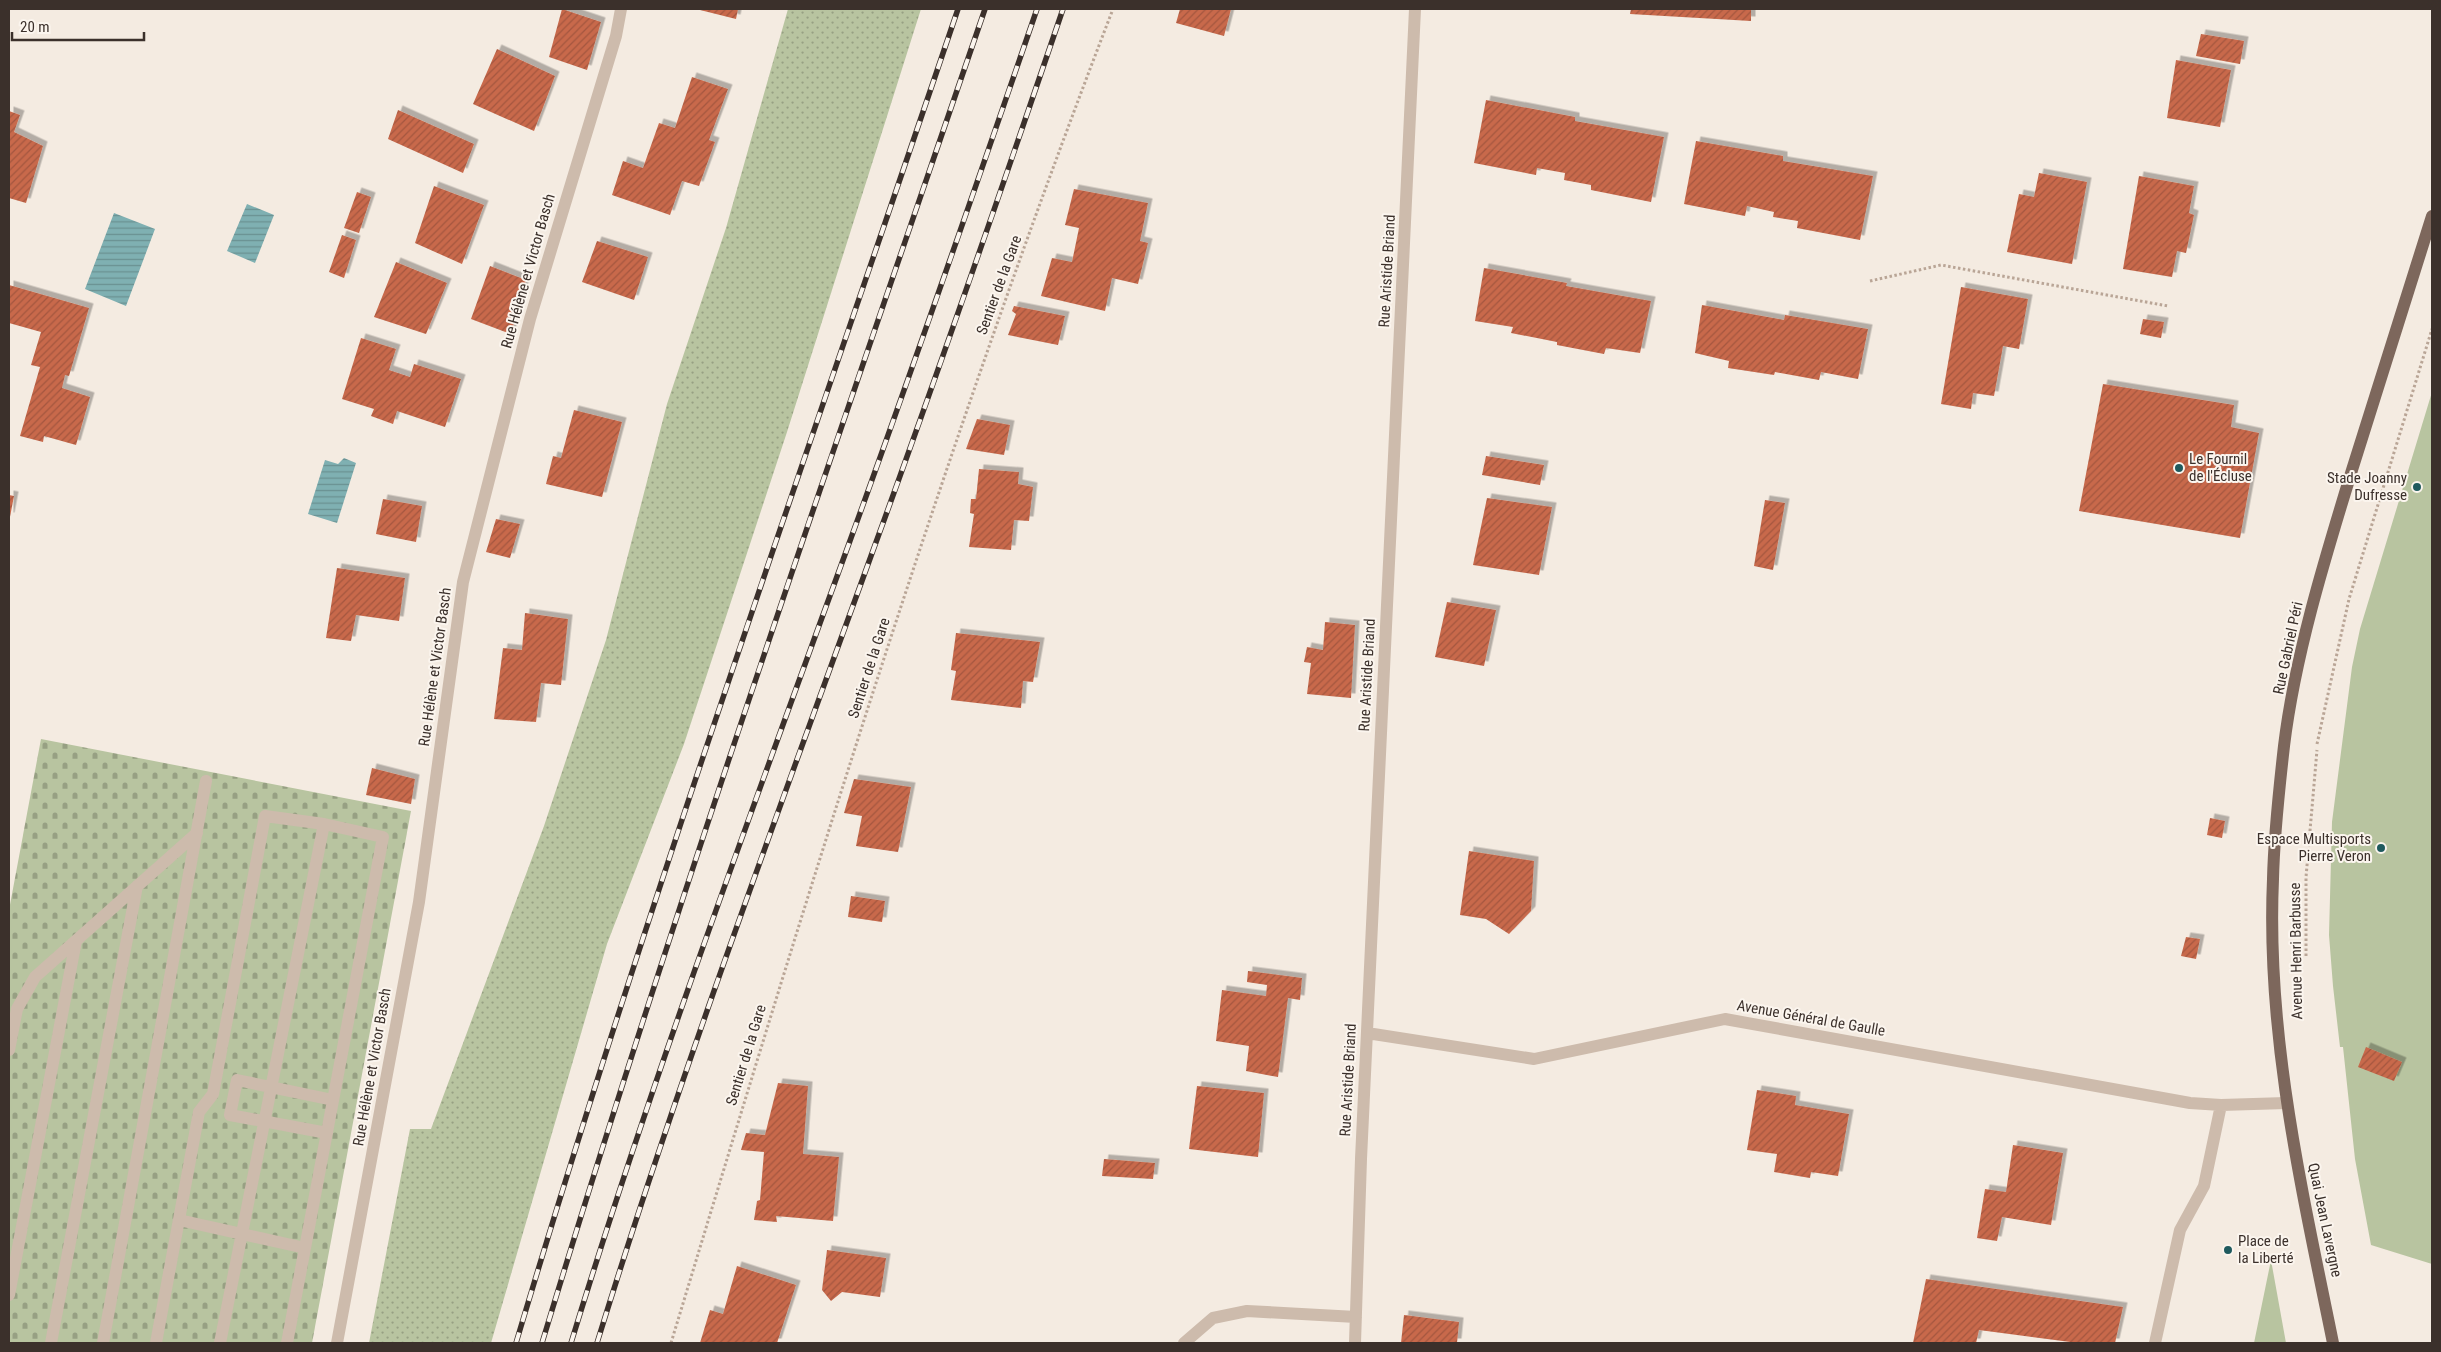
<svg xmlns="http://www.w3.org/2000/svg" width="2441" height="1352" font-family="'Roboto Condensed',sans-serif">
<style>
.grass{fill:url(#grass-dots)}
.cemetery{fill:url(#cemetery-stones)}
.park{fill:#b8c4a0}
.water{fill:url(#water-rules)}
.building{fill:url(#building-hatch);filter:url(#shadow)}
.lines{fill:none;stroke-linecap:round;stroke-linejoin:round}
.path{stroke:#b9a596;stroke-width:3;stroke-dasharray:2.5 2.5;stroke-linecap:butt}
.minor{stroke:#cdbbac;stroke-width:12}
.major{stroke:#7d675c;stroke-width:12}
.rail-casing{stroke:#3b302b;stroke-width:5.5}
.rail{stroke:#fbf5ee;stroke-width:4;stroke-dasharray:11;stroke-linecap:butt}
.poi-dot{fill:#1f5a5e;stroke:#fbf5ee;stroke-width:2}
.labels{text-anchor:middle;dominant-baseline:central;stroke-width:4;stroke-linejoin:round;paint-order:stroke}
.street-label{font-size:15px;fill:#3b302b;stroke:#fbf5ee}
.poi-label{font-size:15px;fill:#3b302b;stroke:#fbf5ee;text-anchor:start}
</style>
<defs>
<pattern id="grass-dots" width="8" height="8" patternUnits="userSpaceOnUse" patternTransform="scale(1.25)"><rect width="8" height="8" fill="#b8c4a0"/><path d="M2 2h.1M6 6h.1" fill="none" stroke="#97a083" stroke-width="1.8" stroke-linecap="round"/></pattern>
<pattern id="cemetery-stones" width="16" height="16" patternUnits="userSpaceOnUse" patternTransform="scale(1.25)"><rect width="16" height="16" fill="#b8c4a0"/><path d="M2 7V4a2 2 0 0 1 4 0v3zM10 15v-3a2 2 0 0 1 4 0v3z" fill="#97a083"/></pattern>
<pattern id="water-rules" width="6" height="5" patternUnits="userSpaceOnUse" patternTransform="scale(1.25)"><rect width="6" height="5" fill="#7fb0b2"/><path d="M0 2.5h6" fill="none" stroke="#699091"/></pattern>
<pattern id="building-hatch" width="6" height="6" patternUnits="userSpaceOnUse" patternTransform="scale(1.25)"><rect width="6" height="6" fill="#c8694b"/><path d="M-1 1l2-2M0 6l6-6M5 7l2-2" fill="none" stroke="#a4573f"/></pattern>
<filter id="shadow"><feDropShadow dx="4.5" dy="-4.5" stdDeviation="0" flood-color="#0004"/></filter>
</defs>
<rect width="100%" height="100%" fill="#f4ebe1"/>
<!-- grass -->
<path class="grass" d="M788,9H921L787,432L684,744L607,944L491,1343H369L410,1129H431L544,826L606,640L667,404L726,228Z"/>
<!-- cemetery -->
<path class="cemetery" d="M41,739L411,811L312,1343H9V910Z"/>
<!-- park -->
<path class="park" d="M2432,392V1264L2371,1245L2355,1159L2343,1047H2340L2333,986L2329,935L2332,822L2352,667L2360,629Z
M2271,1260L2286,1343H2254Z"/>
<!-- water -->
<path class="water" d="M247,204L274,215L255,263L227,251Z
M114,213L155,229L126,306L85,289Z
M344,458L356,463L337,523L308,514L325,460L338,464Z"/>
<!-- building -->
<path class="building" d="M562,9L601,22L587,70L549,57Z
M696,9H738L736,19Z
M1180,9H1231L1224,36L1176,23Z
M1631,9H1751V21L1630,14Z
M2201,34L2244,41L2240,64L2196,56Z
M497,49L555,76L534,131L473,104Z
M2176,60L2231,70L2220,127L2167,118Z
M692,77L728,89L709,140L715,142L699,186L682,181L670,215L612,195L623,161L643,168L659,123L675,128Z
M1486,100L1575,117V121L1664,137L1651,202L1591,190V185L1564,180L1565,173L1537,168L1536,175L1474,163Z
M398,110L474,144L463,173L388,139Z
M9,111L20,115L14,132L43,146L26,203L9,198Z
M1696,141L1783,156V161L1873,176L1860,240L1797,228L1798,221L1773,217L1774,212L1747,206L1745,216L1684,204Z
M2039,173L2087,182L2072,264L2007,252L2019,194L2034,197Z
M2139,176L2194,186L2189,213L2194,215L2186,253L2177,251L2172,277L2123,269Z
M434,186L484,205L462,264L415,243Z
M1074,189L1148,203L1140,241L1148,243L1138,284L1112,278L1105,311L1041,296L1052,258L1072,262L1079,228L1065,225Z
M357,192L371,197L359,233L344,228Z
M342,235L356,240L344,278L329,272Z
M597,241L648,257L634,300L582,282Z
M396,262L447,283L426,334L374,317Z
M490,266L526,280L511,334L471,319Z
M1484,268L1567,283L1566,286L1651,301L1640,353L1606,348L1604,354L1557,345V342L1511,333L1513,327L1475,321Z
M9,285L89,308L69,376L65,375L62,388L90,397L76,445L44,436L43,442L20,436L40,367L31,365L41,332L9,323Z
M1961,287L2028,299L2019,349L2003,346L1994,396L1973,393L1971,409L1941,404Z
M1702,305L1784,320L1785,315L1868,329L1858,379L1821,372L1819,380L1775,372L1774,375L1728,368L1729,361L1695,353Z
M1014,306L1065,316L1058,345L1008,335L1016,314L1012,311Z
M2143,319L2164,322L2161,338L2140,334Z
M361,338L396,349L389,370L410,377L414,364L461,379L445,427L397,411L393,424L371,416L374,409L342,399Z
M2103,384L2234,405L2231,427L2259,433L2240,538L2079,511Z
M574,410L622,422L602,497L546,484L553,456L561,458Z
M977,419L1010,425L1004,455L966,449Z
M1486,456L1544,465L1540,485L1482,475Z
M979,469L1019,472L1018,484L1033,487L1029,521L1014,520L1011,550L969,547L974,514L970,513L971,499H976Z
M9,495L14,496L10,517H9Z
M1487,498L1552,507L1539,575L1473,565Z
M383,499L422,506L416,542L376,534Z
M1765,500L1785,503L1773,570L1754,566Z
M496,519L520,524L510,558L486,552Z
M337,568L405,578L399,621L356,615L351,641L326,638Z
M1447,602L1496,610L1484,666L1435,657Z
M525,613L568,619L561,685L541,683L536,722L494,719L503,648L522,650Z
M1325,622L1355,625L1351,698L1307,694L1311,663L1304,662L1307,647L1323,650Z
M956,633L1040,642L1033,682L1023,681L1021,708L951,700L956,671L951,670Z
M372,768L415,779L411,804L366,795Z
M854,779L911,787L898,852L856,846L862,816L844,813Z
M2210,818L2225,821L2222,838L2207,835Z
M1469,851L1534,861L1531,911L1509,934L1486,919L1460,915Z
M851,896L885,901L882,922L848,917Z
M2186,937L2200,939L2196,959L2181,956Z
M1248,971L1302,978L1300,1000L1288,998L1278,1077L1246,1071L1249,1046L1216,1041L1222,990L1266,996L1267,985L1247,982Z
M2366,1047L2402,1062L2394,1081L2358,1067Z
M778,1083L808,1086L803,1154L839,1157L833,1221L776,1216L777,1222L754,1220L757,1201L760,1200L764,1152L741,1150L746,1133L765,1135Z
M1197,1086L1264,1093L1258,1157L1189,1149Z
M1757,1090L1796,1096L1795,1105L1849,1114L1838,1176L1811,1172L1810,1178L1774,1172L1777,1154L1747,1150Z
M2013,1145L2063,1153L2051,1225L2002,1217L1997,1241L1977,1238L1985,1189L2006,1192Z
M1104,1159L1155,1163L1153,1179L1102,1176Z
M827,1250L886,1258L880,1297L842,1292L831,1301L822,1290Z
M737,1266L796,1285L777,1343H700L710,1310L723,1314Z
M1926,1279L2123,1307L2115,1343H2078L1979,1330L1976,1343H1913Z
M1404,1315L1459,1322L1457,1343H1401Z"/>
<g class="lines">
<!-- path -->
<path class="path" d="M1870,281L1941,265L2168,306
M2317,744L2349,599L2432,329
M2306,956V877L2317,750
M671,1343C807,895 944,446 1113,9"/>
<!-- minor -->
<path class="minor" d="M1367,1033L1534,1059L1725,1019L2190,1103L2221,1105L2286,1103
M9,1050L17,1009L35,977L197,833
M327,1133L230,1115L237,1080L333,1100
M179,1220L305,1248
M9,1295L76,941
M51,1343L137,886
M103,1343L206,781
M156,1343L199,1112L213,1094L265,816L324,824L383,837L287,1343
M220,1343L324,824
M337,1343L419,902L463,582L530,319L616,36L621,9
M1184,1343L1213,1318L1247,1311L1356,1317
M1355,1343L1361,1159L1415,9
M2155,1343L2180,1230L2204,1186L2221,1105"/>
<!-- major -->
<path class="major" d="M2333,1343C2302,1190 2266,1036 2273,879C2274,835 2279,790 2284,746C2295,655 2325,558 2352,470C2379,386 2405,301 2432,216"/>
<defs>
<path id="rail" d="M516,1343C650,894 808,452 958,9
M542,1343C678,895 833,452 985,9
M571,1343C654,1072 754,805 851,538C915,362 976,186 1037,9
M597,1343C680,1074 779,810 875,545C940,367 1002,188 1063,9"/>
</defs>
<!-- rail casing -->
<use href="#rail" class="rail-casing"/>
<!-- rail -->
<use href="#rail" class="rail"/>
</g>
<!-- markers -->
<g class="poi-dot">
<circle cx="2179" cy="468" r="5"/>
<circle cx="2417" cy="487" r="5"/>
<circle cx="2381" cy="848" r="5"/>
<circle cx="2228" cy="1250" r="5"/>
</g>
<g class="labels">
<!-- street labels -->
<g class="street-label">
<text transform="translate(528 271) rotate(-74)">Rue Hélène et Victor Basch</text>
<text transform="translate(1387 271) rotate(-87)">Rue Aristide Briand</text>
<text transform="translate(999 285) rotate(-70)">Sentier de la Gare</text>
<text transform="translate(2288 648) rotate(-78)">Rue Gabriel Péri</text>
<text transform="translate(435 667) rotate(-82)">Rue Hélène et Victor Basch</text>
<text transform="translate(869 668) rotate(-72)">Sentier de la Gare</text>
<text transform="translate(1367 675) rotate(-87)">Rue Aristide Briand</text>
<text transform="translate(2296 951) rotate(-91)">Avenue Henri Barbusse</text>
<text transform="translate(1811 1018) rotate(10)">Avenue Général de Gaulle</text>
<text transform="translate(746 1055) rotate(-73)">Sentier de la Gare</text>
<text transform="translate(372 1067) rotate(-80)">Rue Hélène et Victor Basch</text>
<text transform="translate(1348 1080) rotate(-87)">Rue Aristide Briand</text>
<text transform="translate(2325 1220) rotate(78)">Quai Jean Lavergne</text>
</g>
<!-- poi labels -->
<g class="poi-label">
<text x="2189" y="459">Le Fournil<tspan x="2189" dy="17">de l'Écluse</tspan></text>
<text x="2407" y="478" text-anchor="end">Stade Joanny<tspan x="2407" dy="17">Dufresse</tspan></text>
<text x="2371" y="839" text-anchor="end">Espace Multisports<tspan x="2371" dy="17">Pierre Veron</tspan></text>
<text x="2238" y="1241">Place de<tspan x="2238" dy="17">la Liberté</tspan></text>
</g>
</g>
<!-- border -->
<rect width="2441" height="1352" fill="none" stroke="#3b302b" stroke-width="20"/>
<!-- scale -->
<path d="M12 32v8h132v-8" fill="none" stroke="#3b302b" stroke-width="2.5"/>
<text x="20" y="32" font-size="15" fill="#3b302b" stroke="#fbf5ee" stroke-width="4" paint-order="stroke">20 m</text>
</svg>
